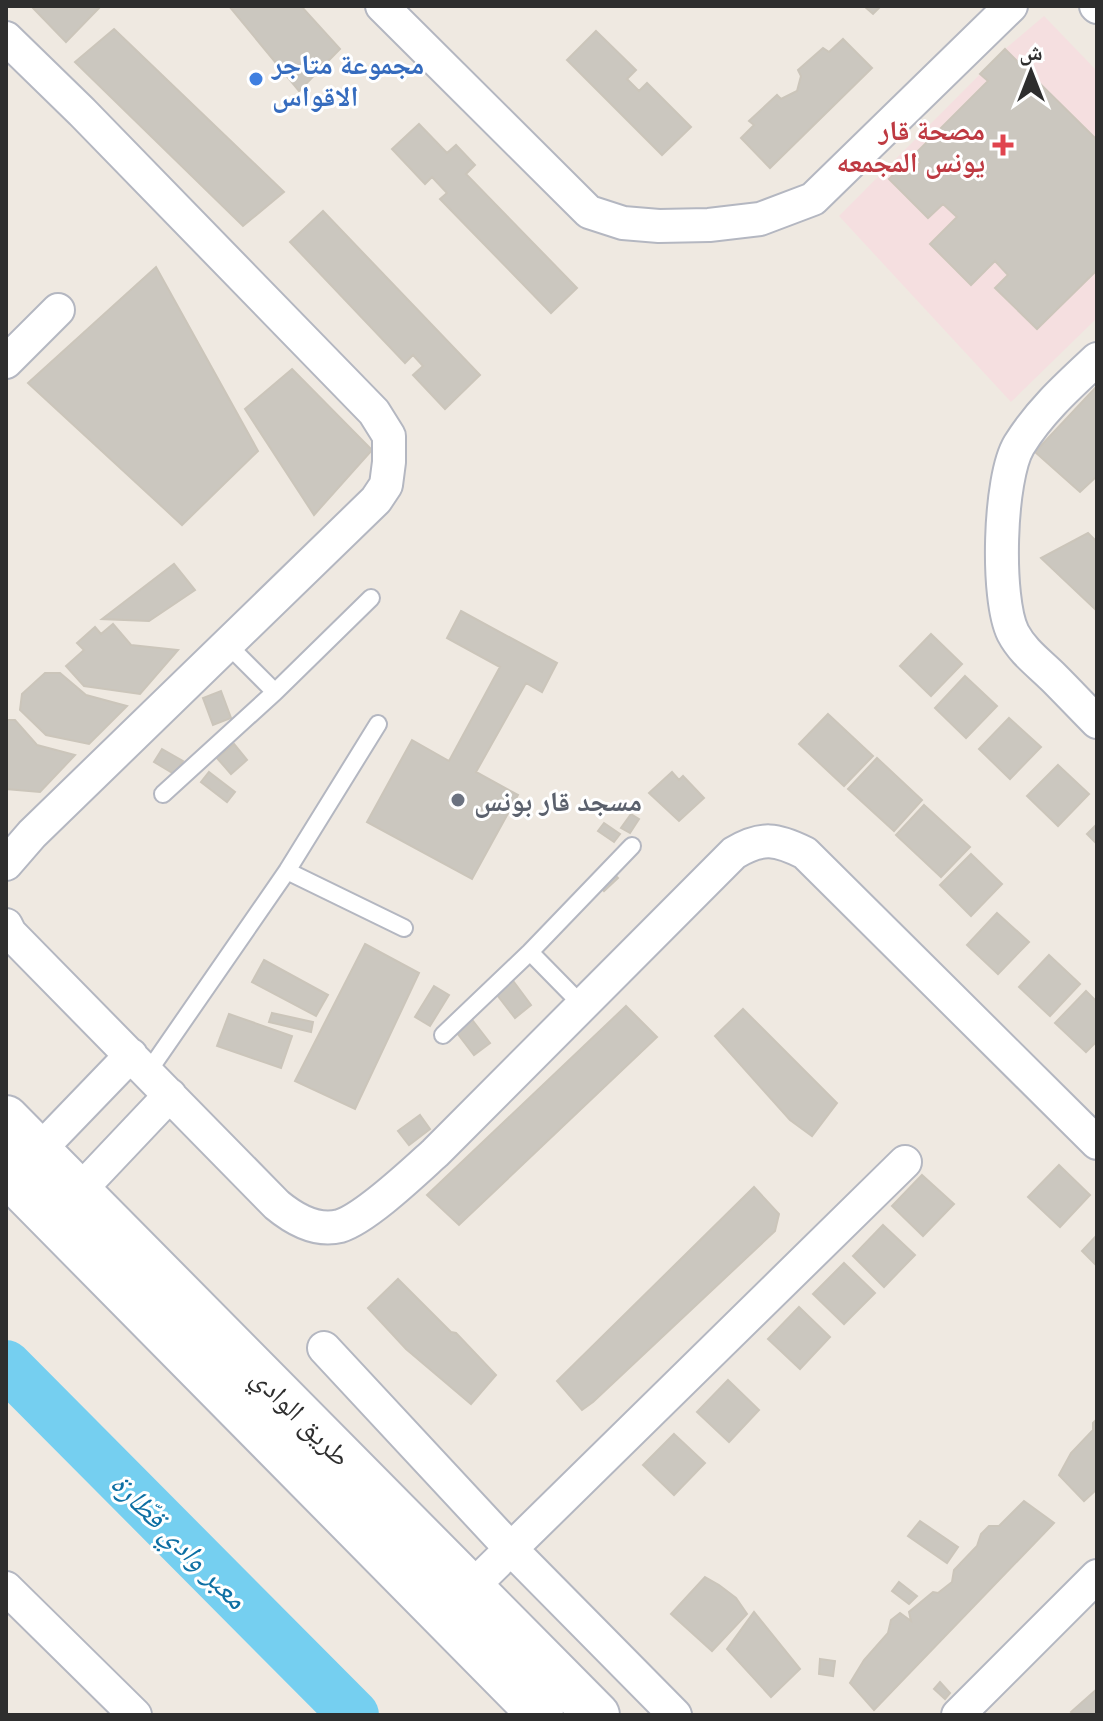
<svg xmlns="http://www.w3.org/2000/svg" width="1103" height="1721" font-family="'Open Sans','Noto Naskh Arabic',sans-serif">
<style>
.medical{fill:#f5dfe0}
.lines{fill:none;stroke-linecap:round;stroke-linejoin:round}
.river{stroke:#75cff0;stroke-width:50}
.building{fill:#cbc7bf;stroke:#cbc5ba;stroke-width:2}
.service-casing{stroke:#b4b7c1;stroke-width:20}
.minor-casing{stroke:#b4b7c1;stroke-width:36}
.secondary-casing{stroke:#b4b7c1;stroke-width:48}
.service{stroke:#fff;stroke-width:16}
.minor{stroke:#fff;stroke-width:32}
.secondary{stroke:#fff;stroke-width:44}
.shop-dot{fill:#3f7fe0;stroke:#fff;stroke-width:3}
.health-dot{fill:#e0444e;stroke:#fff;stroke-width:3}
.worship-dot{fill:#6b7280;stroke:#fff;stroke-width:3}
.labels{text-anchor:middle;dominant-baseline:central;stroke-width:6;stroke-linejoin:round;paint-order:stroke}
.shop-label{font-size:28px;font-weight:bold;fill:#366cbe;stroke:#fff;text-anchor:start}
.health-label{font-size:28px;font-weight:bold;fill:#be3a42;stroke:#fff;text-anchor:end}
.worship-label{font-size:28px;font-weight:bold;fill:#5b616d;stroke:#fff;text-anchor:start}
.street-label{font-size:28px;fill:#2e2e2e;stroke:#fff}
.water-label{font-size:30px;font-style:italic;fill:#0d6fa3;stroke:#fff}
</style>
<rect width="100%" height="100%" fill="#efe9e1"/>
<!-- medical -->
<path class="medical" d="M1044,16L1097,71V318L1011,402L839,216L1005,49Z"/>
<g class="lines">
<!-- river -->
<path class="river" d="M6,1365L354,1715"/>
</g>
<!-- building -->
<path class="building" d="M31,6H101L66,42Z
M229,6H301L340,49L299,91Z
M864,6H881L873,14Z
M114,29L284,192L243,226L75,62Z
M596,31L636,70L627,79L639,91L647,83L691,127L662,155L567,60Z
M843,39L872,68L770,168L741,138L754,125L749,121L777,95L781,99L797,91L801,76L798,70L823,48L829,52Z
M1005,49L1097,140V270L1037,329L995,288L1008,275L995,261L971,285L930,244L957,217L943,204L928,218L889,179L900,168L907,175L920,163L916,153L988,81L980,74Z
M419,124L447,153L456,145L475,165L466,174L577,288L551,313L440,199L447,193L432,177L425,184L392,149Z
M323,211L480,375L445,409L413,375L423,366L413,355L405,363L290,242Z
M156,267L258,451L182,525L28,383Z
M292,369L372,450L314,515L245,409Z
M1097,386V476L1080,492L1035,452Z
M1088,533L1097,542V611L1041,558Z
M174,564L195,590L149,621L102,619Z
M461,611L557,663L542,692L526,683L476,772L518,795L472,879L367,822L412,740L449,761L500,667L447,638Z
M113,624L131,645L178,650L140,694L84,686L66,666L84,650L77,643L95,627L101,634Z
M931,634L962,664L931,696L900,666Z
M45,673H60L86,695L127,706L89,744L46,735L20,710L22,694Z
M965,676L997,706L966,738L935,708Z
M221,691L231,718L213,725L203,698Z
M828,714L873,756L844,786L799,744Z
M1009,718L1041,747L1010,779L979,749Z
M6,720H15L37,745L75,755L40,792L6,789Z
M234,744L247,760L231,774L217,758Z
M162,749L183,761L174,774L154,762Z
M877,758L922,800L894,831L848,789Z
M1058,765L1089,794L1058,826L1027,796Z
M209,772L235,792L227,802L201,782Z
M672,772L679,780L683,776L704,798L679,821L649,793Z
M924,805L970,847L941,877L896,835Z
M631,814L639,819L630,833L621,828Z
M604,823L620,834L614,842L598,831Z
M1097,824V844L1087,834Z
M971,854L1002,884L971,916L940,885Z
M612,872L618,878L604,891L598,885Z
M997,913L1029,942L998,974L967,945Z
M365,944L419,973L355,1109L295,1081Z
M1049,955L1080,984L1050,1016L1019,987Z
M264,960L328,995L316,1016L252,982Z
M511,978L531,1005L515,1018L494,991Z
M434,986L449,995L430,1026L415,1017Z
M1086,991L1097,1002V1041L1086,1052L1055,1023Z
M626,1006L657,1037L459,1225L427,1195Z
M743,1009L837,1103L812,1136L790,1120L715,1036Z
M272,1013L313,1022L311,1032L269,1022Z
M229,1014L292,1036L281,1068L217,1046Z
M470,1017L490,1043L474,1055L454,1029Z
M420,1115L430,1129L409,1145L398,1131Z
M1059,1165L1090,1195L1060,1227L1028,1197Z
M922,1175L954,1204L923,1236L892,1206Z
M754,1187L779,1214L775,1231L593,1402L582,1410L557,1381Z
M883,1225L915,1255L884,1287L853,1256Z
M1097,1235V1266L1082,1251Z
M844,1263L875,1293L844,1324L813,1294Z
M398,1279L451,1332L456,1333L496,1375L471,1404L406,1349L368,1308Z
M799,1307L830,1337L800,1369L768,1339Z
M728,1380L759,1410L729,1442L697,1412Z
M1097,1419V1489L1084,1501L1059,1475L1071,1453L1093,1430V1423Z
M674,1434L705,1463L674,1495L643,1465Z
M1024,1501L1054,1523L874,1710L850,1683L864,1660L888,1633L891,1620L900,1613L911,1621L909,1612L933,1592L938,1593L952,1582L954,1570L977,1546L981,1534L989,1526H999Z
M920,1521L958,1547L947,1563L908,1536Z
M705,1577L719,1585L736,1598L747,1614L712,1651L671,1614Z
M899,1582L917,1596L909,1604L892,1591Z
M754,1612L800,1669L771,1697L727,1649Z
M820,1659L835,1661L833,1676L819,1674Z
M940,1682L950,1693L945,1699L934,1689Z
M1097,1689V1715H1074L1071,1712Z"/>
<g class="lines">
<defs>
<path id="service" d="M227,644L275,692
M163,794L275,692L371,598
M287,871L404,928
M530,952L582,1005
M443,1035L530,952L632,846
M148,1072L287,871L378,724"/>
<path id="minor" d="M382,6L589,212L623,223L659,226L709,225L760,219L813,199L1011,6
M1096,6L1097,7
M6,38L82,112L374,412L389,436V462L386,485L376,500L32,834L6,864
M1097,359C1068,386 1040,411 1019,445C999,478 996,599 1013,633C1023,652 1039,663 1054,678C1069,693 1083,708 1097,722
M6,362L58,310
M6,925L10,933L277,1205C294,1219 317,1232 340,1226C366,1218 414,1172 435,1153L734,853C762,836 777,839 805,853L1097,1143
M25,1165L131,1055
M65,1206L170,1095
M324,1348L511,1549L675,1715
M6,1588L135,1715
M471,1588L905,1162
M958,1715L1097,1576"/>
<path id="secondary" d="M6,1118L597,1715
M6,1173L541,1715"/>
</defs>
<!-- service casing -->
<use href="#service" class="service-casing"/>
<!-- minor casing -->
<use href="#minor" class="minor-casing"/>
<!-- secondary casing -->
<use href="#secondary" class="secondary-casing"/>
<!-- service -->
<use href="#service" class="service"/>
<!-- minor -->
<use href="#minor" class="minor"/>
<!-- secondary -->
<use href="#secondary" class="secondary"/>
</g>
<!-- markers -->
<circle class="shop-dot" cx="256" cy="79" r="8"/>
<path class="health-dot" d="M999 133h8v8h8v8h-8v8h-8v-8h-8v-8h8z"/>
<circle class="worship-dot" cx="458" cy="800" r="8"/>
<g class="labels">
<!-- shop labels -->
<g class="shop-label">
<text x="272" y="63">مجموعة متاجر<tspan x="272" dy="32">الاقواس</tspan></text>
</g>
<!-- health labels -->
<g class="health-label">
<text x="985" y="129">مصحة قار<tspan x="985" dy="32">يونس المجمعه</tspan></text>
</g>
<!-- worship labels -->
<g class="worship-label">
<text x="474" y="800">مسجد قار بونس</text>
</g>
<!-- street labels -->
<g class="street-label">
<text transform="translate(302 1416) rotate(45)">طريق الوادي</text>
</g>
<!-- water labels -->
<g class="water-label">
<text transform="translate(180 1540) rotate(45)">معبر وادي قطّارة</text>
</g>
</g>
<!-- border -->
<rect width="1103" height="1721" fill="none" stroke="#2e2e2e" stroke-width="16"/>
<!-- north arrow -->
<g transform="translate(1031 72)" stroke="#ffffff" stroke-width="6" paint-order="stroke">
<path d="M0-6L14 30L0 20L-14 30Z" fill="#2e2e2e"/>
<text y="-12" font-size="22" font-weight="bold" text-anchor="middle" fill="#2e2e2e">ش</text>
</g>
</svg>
